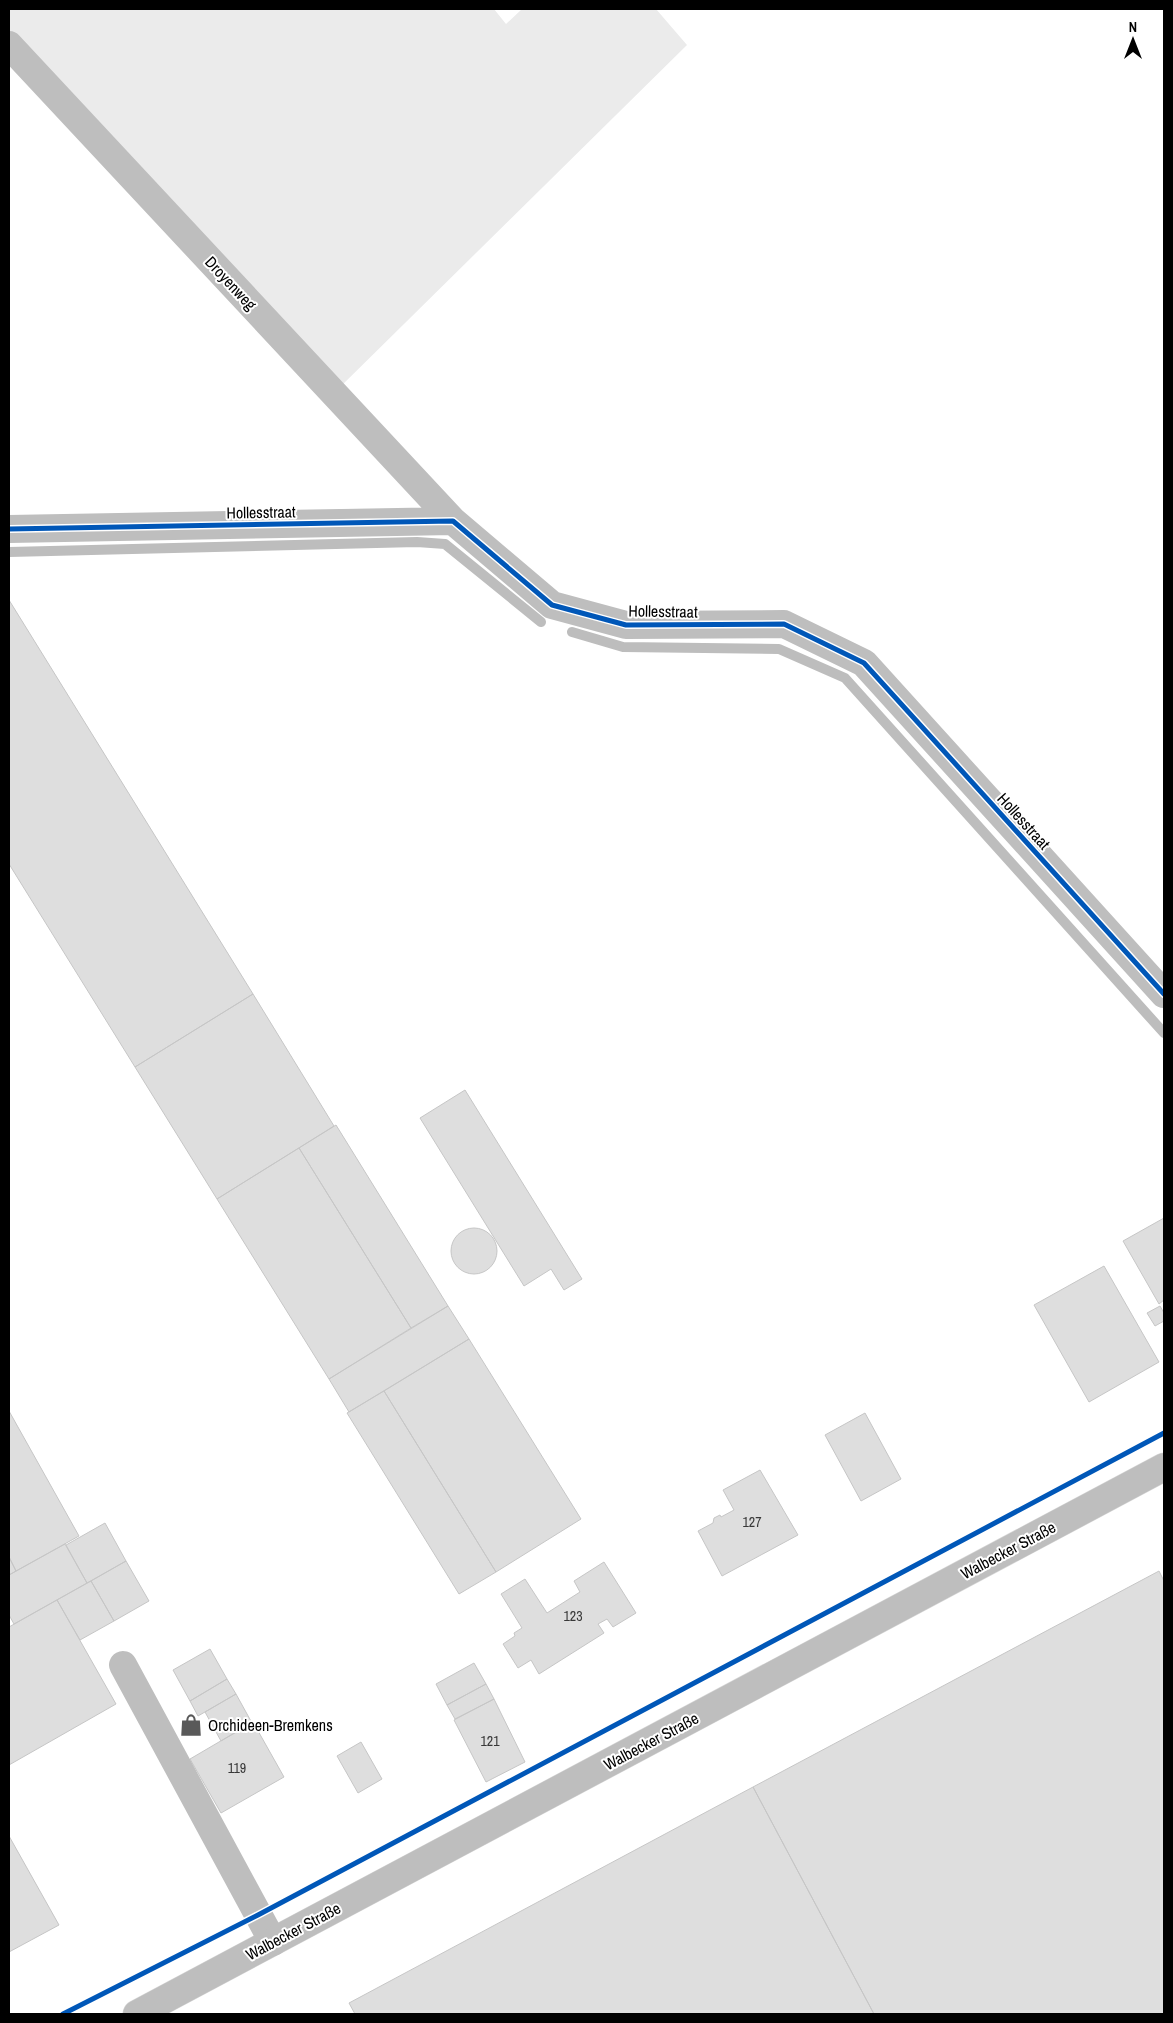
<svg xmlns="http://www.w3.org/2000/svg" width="1173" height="2023" font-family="'Archivo Narrow',sans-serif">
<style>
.green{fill:#ebebeb}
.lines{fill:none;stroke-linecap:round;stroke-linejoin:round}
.stream{stroke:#bdbdbd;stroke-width:10}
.building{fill:#dedede;stroke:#c6c6c6}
.major-casing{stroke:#dbdbdb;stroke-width:29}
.minor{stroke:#bebebe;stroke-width:28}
.major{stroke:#bebebe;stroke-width:28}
.cycleway-casing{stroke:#fff;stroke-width:8}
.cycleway{stroke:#0057b8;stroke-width:5}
.labels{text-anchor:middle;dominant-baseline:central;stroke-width:4;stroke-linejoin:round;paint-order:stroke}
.number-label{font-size:14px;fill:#383838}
.street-label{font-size:16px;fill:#000;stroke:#fff}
.poi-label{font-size:16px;fill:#000;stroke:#fff;text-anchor:start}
</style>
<rect width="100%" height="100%" fill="#fff"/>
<!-- green -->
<path class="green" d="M9,9H494L506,24L522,9H656L687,45L334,393L9,45Z"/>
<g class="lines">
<!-- stream -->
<path class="stream" d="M9,552L417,542L445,544L541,622
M572,632L623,647L779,649L845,678L1164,1033"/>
</g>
<!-- building -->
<path class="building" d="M9,600L253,994L135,1067L9,864Z
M253,994L334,1126L217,1199L135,1067Z
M465,1090L582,1279L564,1290L551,1269L524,1286L420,1118Z
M336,1125L448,1306L411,1328L299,1148Z
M299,1148L411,1328L329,1379L217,1199Z
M1164,1218V1300L1159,1304L1123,1241Z
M451 1251a23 23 0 1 1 46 0a23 23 0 1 1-46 0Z
M1104,1266L1159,1362L1089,1402L1034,1305Z
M448,1306L469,1339L349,1412L329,1379Z
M1160,1306L1164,1313V1321L1155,1326L1147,1313Z
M469,1339L581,1519L496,1572L384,1391Z
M384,1391L496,1572L459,1594L347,1413Z
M9,1411L79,1536L16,1571L9,1557Z
M865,1413L901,1479L861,1501L825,1435Z
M760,1470L798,1535L722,1576L698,1531L713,1523L714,1518L720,1515L721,1517L734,1510L723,1490Z
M105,1523L126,1561L87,1583L66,1545Z
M65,1544L87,1583L14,1624L9,1615V1575Z
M9,1557L16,1571L9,1575Z
M126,1561L149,1601L114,1621L91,1581Z
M604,1562L636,1613L613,1627L607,1619L598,1624L604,1633L539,1674L531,1660L518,1668L503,1644L515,1636L514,1633L522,1628L501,1594L525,1579L547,1613L580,1592L574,1581Z
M1159,1571L1164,1581V2014H874L753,1787Z
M91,1581L114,1621L80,1640L57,1600Z
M57,1600L116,1704L9,1765V1627Z
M210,1649L227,1679L190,1701L173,1670Z
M474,1663L486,1684L447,1705L436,1684Z
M227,1679L236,1694L198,1716L190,1701Z
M486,1684L494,1699L455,1719L447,1705Z
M236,1694L252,1723L221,1741L205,1712Z
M494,1699L525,1762L486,1782L454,1720Z
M253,1722L284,1777L221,1813L190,1759Z
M361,1742L382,1779L358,1793L337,1756Z
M753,1787L874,2014H355L349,2003Z
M9,1836L59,1925L9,1952Z"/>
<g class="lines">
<defs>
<path id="major" d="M137,2014L1164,1467"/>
</defs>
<!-- major casing -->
<use href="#major" class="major-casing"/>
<!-- minor -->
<path class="minor" d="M9,45L453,521L552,605L626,625L784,624L864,663L1164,994
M9,529L453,521
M123,1665L273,1942"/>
<!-- major -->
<use href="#major" class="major"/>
<defs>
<path id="cycleway" d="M9,529L453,521L552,605L626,625L784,624L864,663L1164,994
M63,2014L258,1915L1164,1433"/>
</defs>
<!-- cycleway casing -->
<use href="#cycleway" class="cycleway-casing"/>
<!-- cycleway -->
<use href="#cycleway" class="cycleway"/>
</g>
<!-- icons -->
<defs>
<symbol id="shop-bare" viewBox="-9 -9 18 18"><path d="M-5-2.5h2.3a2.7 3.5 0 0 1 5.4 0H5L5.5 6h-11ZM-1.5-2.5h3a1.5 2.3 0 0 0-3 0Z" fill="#595959" stroke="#fff" stroke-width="2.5" paint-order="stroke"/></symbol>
</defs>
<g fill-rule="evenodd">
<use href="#shop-bare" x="175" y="1709" width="32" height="32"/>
</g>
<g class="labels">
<!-- number labels -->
<g class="number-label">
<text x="752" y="1522">127</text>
<text x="573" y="1616">123</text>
<text x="490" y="1741">121</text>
<text x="237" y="1768">119</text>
</g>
<!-- street labels -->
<g class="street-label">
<text transform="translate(231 283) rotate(47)">Droyenweg</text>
<text transform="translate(261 512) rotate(-1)">Hollesstraat</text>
<text transform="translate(663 611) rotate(1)">Hollesstraat</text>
<text transform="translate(1024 821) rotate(48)">Hollesstraat</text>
<text transform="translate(1008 1550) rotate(-28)">Walbecker Straße</text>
<text transform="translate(651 1741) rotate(-28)">Walbecker Straße</text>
<text transform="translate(293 1931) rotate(-28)">Walbecker Straße</text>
</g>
<!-- poi labels -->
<g class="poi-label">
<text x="208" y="1725">Orchideen-Bremkens</text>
</g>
</g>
<!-- border -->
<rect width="1173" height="2023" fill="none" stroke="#000000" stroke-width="20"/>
<!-- north arrow -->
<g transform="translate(1133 40)" stroke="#ffffff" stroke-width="4" paint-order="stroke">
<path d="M0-4L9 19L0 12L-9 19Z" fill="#000000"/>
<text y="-8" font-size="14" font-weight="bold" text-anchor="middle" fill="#000000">N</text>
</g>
</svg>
